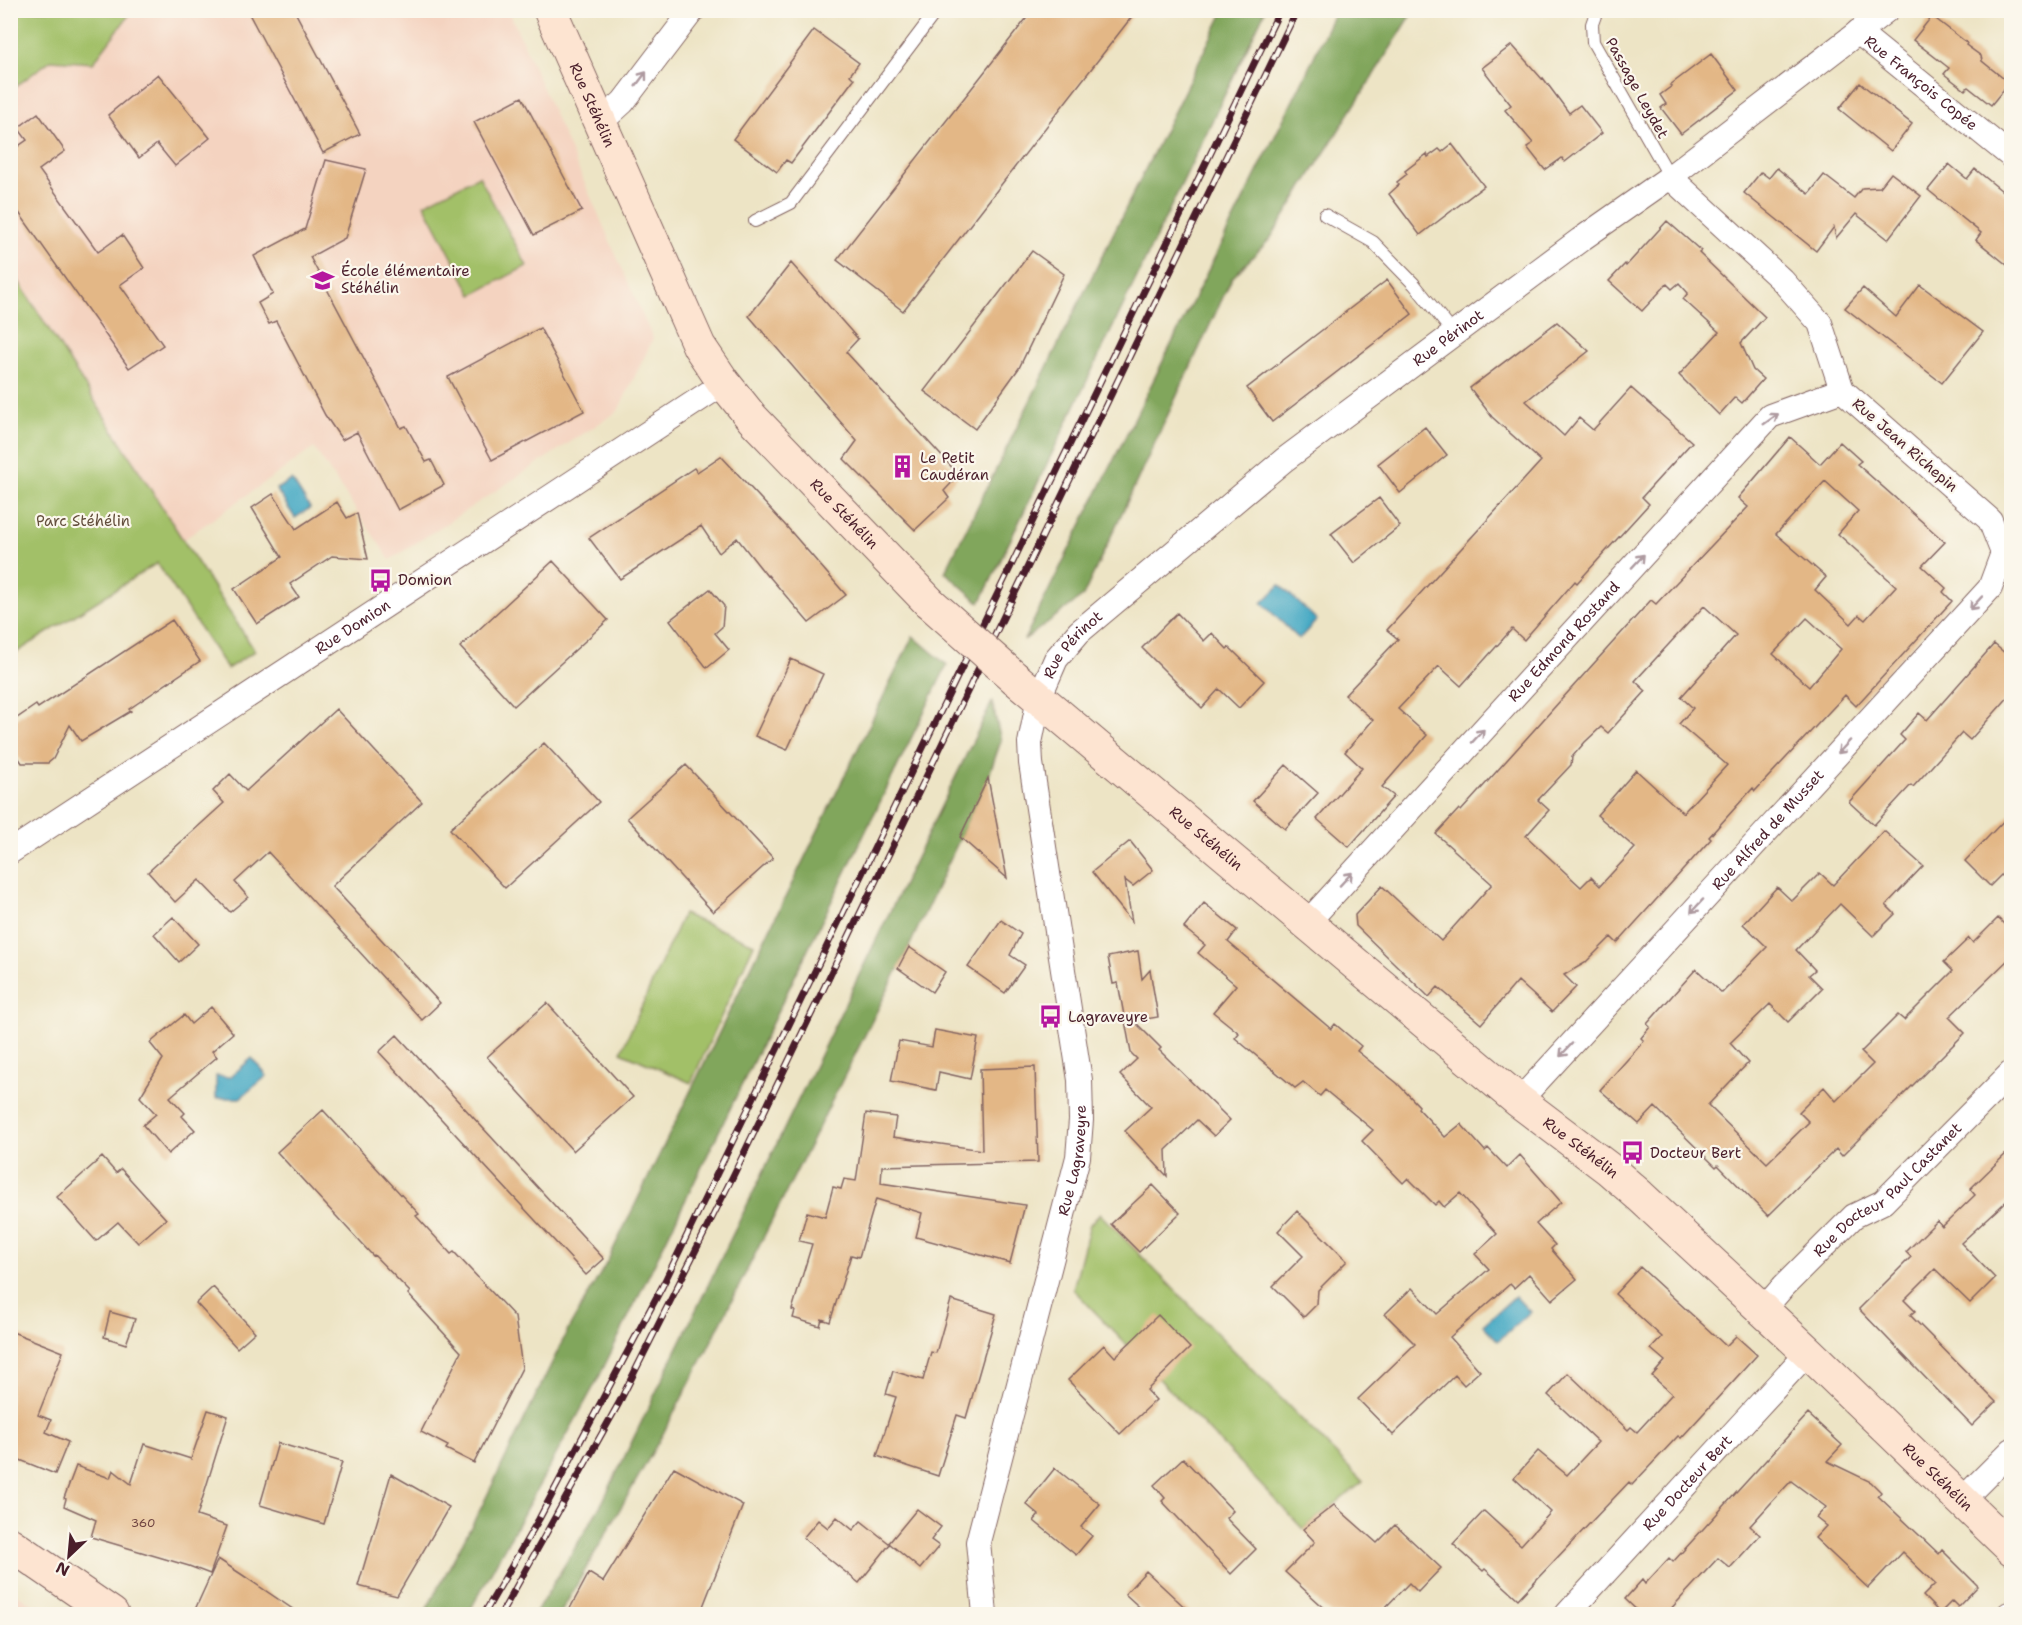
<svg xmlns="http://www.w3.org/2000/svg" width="2022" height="1625" font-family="'Shantell Sans',sans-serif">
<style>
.built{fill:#f4d3c0}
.green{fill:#a2c068;stroke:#76704a;stroke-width:1.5}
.forest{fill:#81a65c;stroke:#666244;stroke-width:1.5}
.water{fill:#43a7c3;stroke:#466377;stroke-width:1.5}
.building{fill:#e3b786;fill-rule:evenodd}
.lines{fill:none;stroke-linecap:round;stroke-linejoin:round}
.lane-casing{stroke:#836461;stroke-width:14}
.street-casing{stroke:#836461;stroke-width:26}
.secondary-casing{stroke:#836461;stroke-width:35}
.lane{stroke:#fff;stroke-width:12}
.street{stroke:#fff;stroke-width:24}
.secondary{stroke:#fde4d1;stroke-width:33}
.rail-casing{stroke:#4a1f2b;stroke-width:7}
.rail{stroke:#fbf7ec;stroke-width:4.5;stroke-dasharray:14;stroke-linecap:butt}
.secondary-bridge-casing{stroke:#836461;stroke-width:35;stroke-linecap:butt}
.secondary-bridge{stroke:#fde4d1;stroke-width:33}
.oneway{stroke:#ae9aa0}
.labels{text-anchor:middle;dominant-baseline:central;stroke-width:4.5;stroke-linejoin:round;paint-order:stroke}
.number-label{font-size:12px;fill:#704542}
.street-label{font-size:15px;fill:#4a1f2b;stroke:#fbf7ec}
.poi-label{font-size:15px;fill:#4a1f2b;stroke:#fbf7ec;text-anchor:start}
.park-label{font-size:15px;fill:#644f3d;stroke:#fbf7ec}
</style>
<rect width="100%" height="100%" fill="#fbf7ec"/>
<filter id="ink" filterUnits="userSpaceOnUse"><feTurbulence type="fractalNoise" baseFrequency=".0167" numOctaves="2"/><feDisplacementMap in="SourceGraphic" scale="12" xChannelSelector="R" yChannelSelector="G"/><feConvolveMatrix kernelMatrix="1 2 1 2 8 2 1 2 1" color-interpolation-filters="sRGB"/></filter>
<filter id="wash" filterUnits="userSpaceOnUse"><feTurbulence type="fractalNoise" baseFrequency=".008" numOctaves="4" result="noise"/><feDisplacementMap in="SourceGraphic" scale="24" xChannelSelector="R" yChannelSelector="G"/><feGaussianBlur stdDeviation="1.35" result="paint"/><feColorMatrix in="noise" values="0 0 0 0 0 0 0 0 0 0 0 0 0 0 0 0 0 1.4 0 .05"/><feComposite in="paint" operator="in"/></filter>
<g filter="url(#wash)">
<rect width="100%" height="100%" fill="#ede4c5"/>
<!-- built -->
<path class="built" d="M132,11H509L653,339L618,411L390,560L314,448L183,540L11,268L10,90L51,60L93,63Z
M10,1590H11L48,1614H11Z"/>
<!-- green -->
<path class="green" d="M11,10H132V11L93,63L51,60L11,90Z
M479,176L527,266L472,295L424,204Z
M10,268L183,540L255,651L227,669L157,563L11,656Z
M683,914L754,944L691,1083L621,1052Z
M1100,1214L1363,1482L1303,1529L1073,1289L1090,1224Z"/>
<!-- forest -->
<path class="forest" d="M1224,11H1265L980,603L945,572Z
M1335,11H1414L1270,239L1232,278L1083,596L1024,640L1306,74Z
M913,636L947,665L599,1377L468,1614H424L480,1510L569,1328L607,1262Z
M992,702L1001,741L988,778L909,947L706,1352L664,1432L560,1614H535L602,1503Z"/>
<!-- water -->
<path class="water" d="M292,480L310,508L295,518L276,489Z
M1280,585L1317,620L1299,639L1262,603Z
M252,1058L267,1076L240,1098H216V1076L230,1077Z
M1515,1296L1530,1312L1498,1341L1483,1325Z"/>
<g id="blocks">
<!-- building -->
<path class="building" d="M247,10H294L360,134L323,153Z
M1033,10H1137L903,311L837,260Z
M1932,16L1967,43L1966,45L1981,56L1982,61L2009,83L1991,105L1968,87L1965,90L1944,74L1949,68L1913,40Z
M814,30L859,63L850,75L854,79L791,163L786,160L777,172L733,139Z
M1512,45L1542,79L1543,78L1569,113L1580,105L1602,133L1565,162L1562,158L1545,170L1527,147L1533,143L1505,110L1511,105L1482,68Z
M1711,54L1738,90L1681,134L1661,108L1666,104L1660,95L1672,86L1670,85Z
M158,74L210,138L175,166L157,144L139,158L108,115Z
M1860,83L1912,124L1891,151L1839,109Z
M522,97L582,211L534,235L474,122Z
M38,113L65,151L39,170L98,252L122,235L144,268L120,285L163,345L129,368L10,200V152L27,140L18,128Z
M1452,144L1484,186L1420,235L1389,194L1399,185L1397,182L1407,174L1405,171L1427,154L1428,157L1439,149L1442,152Z
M326,160L366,169L345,238L310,257L401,428L406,426L426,462L431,460L444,485L398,510L357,432L342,440L325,415L276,321L269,324L258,303L273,294L254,256L305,229Z
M1949,164L1967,179L1975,169L2012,199V269L1976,240L1981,233L1928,190Z
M1777,168L1809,194L1824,175L1854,198L1862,188L1880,187L1891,173L1921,196L1888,239L1856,214L1836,238L1834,227L1816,251L1744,193L1761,172L1769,178Z
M1667,221L1701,251L1699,253L1765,317L1741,343L1753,370L1763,379L1742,403L1735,397L1719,415L1679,375L1719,332L1683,299L1688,293L1679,283L1672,289L1667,284L1642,311L1609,281L1625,264L1626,266Z
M1032,251L1064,274L1019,368L975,429L924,391Z
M791,263L858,339L846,352L959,475L944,491L949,498L915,530L844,459L857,441L749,316Z
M1387,280L1412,314L1272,422L1247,388Z
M1920,285L1983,332L1942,383L1845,308L1863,288L1896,317Z
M1557,322L1589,351L1526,401L1564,436L1579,418L1593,430L1631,388L1692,442L1642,497L1649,504L1577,583L1575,581L1524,640L1512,629L1461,686L1439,666L1398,709L1427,735L1382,787L1394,796L1349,847L1317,819L1362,768L1345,752L1373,720L1345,695L1398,639L1387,630L1541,461L1492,417L1470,388Z
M540,328L584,411L492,460L448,377Z
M1425,427L1447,455L1400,493L1378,464Z
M1790,437L1820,464L1840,442L1861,461L1857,464L1945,542L1922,566L1946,588L1943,592L1952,601L1856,706L1845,695L1755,791L1753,788L1709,837L1711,839L1617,943L1611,937L1585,963L1564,975L1576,987L1552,1012L1518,981L1481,1024L1438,987L1429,997L1356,926L1355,915L1382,886L1441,941L1492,884L1436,834L1459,809L1461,811L1651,600L1656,604L1748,507L1738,498ZM1825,481L1858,511L1838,534L1896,586L1865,620L1859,615L1851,624L1815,590L1826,577L1776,534ZM1704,606L1736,635L1681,697L1693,708L1679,724L1727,765L1683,813L1636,770L1597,815L1635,848L1600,886L1591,877L1581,887L1526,836L1549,810L1538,800L1571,765L1572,757L1585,742L1601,727L1608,733L1646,691L1635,681ZM1807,618L1841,649L1809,687L1773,654Z
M721,456L786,526L846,595L809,623L768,575L767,576L737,538L719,553L701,526L620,579L589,538L694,468L697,472Z
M273,494L296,529L337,502L347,518L357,513L368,559L332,556L290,584L299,597L257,624L234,589L282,557L252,508Z
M1379,498L1400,526L1354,563L1331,534Z
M553,561L608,620L514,706L460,647Z
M710,589L724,606L722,627L715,633L729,650L707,668L670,620Z
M1177,613L1204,641L1212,633L1227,649L1229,647L1264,681L1239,708L1219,689L1202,708L1142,648Z
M172,620L200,661L129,709L131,711L81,741L70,725L53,759L48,763H22L10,745V723L36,705L38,708Z
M1994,644L2012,659V693L1970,740L1962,733L1913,787L1911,785L1874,825L1849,802L1905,740L1900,735L1919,713L1927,720Z
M791,659L823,674L787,750L755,736Z
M336,709L422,802L332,886L440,1003L422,1020L268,852L235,882L248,897L230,912L199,880L175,902L148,872L224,803L213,791L230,774L246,791Z
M544,743L599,802L505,888L450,829Z
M686,765L773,858L713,912L627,818Z
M1286,765L1318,793L1285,829L1253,801Z
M988,778L1007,878L960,837Z
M2012,812V864L1990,886L1965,861Z
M1884,831L1923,866L1886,905L1895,914L1873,936L1840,904L1796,950L1815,970L1809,975L1822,988L1788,1022L1770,1004L1730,1043L1748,1063L1708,1105L1767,1163L1809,1122L1799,1112L1824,1087L1836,1101L1873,1064L1861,1052L1898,1015L1904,1020L1953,971L1944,962L1969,938L1973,943L1998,918L2012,932V956L1949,1017L1965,1033L1842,1156L1836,1149L1768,1216L1718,1165L1716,1167L1655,1107L1639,1124L1600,1090L1644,1041L1641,1038L1650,1027L1647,1024L1696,969L1722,993L1767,947L1743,924L1777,887L1792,901L1820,873L1833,885Z
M1130,841L1153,870L1133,886L1125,880L1132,922L1092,872Z
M1204,903L1237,930L1228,942L1331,1029L1335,1024L1361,1046L1357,1051L1397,1083L1419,1106L1418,1108L1445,1137L1461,1124L1485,1151L1488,1148L1507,1168L1520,1155L1561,1202L1536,1224L1555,1245L1551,1249L1577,1279L1552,1300L1529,1274L1514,1288L1510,1284L1450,1337L1480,1371L1464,1385L1455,1375L1393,1435L1358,1399L1415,1344L1385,1314L1412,1288L1437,1314L1489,1269L1475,1254L1497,1234L1460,1193L1444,1207L1439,1201L1435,1205L1408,1178L1403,1183L1362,1141L1373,1130L1325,1090L1320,1096L1303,1082L1295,1088L1235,1038L1239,1033L1213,1012L1236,985L1198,953L1205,945L1184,928Z
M173,917L198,944L179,962L154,934Z
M1001,920L1021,934L1010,955L1025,965L1005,993L968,967Z
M909,947L945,972L932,992L898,968Z
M1138,951L1142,979L1150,970L1158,1017L1134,1021L1161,1048L1159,1050L1230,1120L1214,1136L1197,1120L1166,1150L1167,1176L1125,1131L1151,1107L1120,1075L1137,1059L1131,1053L1118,983L1113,984L1108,957Z
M547,1003L633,1097L573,1151L487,1057Z
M211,1007L233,1033L212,1051L217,1057L170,1097L185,1113L182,1116L195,1130L168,1154L143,1125L156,1114L140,1097L163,1059L150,1043L184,1015L191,1024Z
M935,1030L978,1038L970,1079L939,1072L936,1090L891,1081L899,1041L932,1047Z
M397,1035L604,1259L586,1275L379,1052Z
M1035,1067L1038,1162L882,1166L881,1183L1025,1205L1010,1263L916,1237L922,1213L876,1199L859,1257L851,1255L830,1322L822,1319L820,1326L793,1318L795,1311L792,1310L812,1244L799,1241L807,1212L825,1217L833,1187L841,1189L844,1179L856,1181L866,1113L896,1117L893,1137L982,1150L980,1069Z
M323,1110L419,1214L416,1216L451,1254L454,1252L515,1317L522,1368L474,1463L446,1449L448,1446L421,1432L461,1352L408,1294L410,1292L374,1255L373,1256L277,1152Z
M2012,1148V1196L1961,1243L1995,1278L1970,1303L1935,1269L1904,1300L1915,1311L1910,1315L1996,1402L1972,1426L1859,1309L1911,1257L1906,1252L1937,1221L1942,1227L1975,1195L1970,1189Z
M102,1157L116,1173L121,1169L166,1219L138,1243L118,1222L96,1241L57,1197Z
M1153,1185L1180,1213L1139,1252L1111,1224Z
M1297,1211L1347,1261L1318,1290L1317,1304L1304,1317L1273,1286L1303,1256L1278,1231Z
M1640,1267L1726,1346L1736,1336L1757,1355L1681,1438L1678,1436L1632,1485L1629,1482L1518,1599L1485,1569L1483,1571L1453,1544L1484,1511L1521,1545L1551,1512L1514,1478L1538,1451L1567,1475L1598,1442L1548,1395L1568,1373L1628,1430L1631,1427L1637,1432L1672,1394L1652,1376L1665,1361L1651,1349L1662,1337L1615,1294Z
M213,1287L255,1332L237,1348L196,1303Z
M951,1300L996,1314L966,1418L957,1415L938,1476L877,1456L896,1397L886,1394L893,1371L923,1380L931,1352L936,1353Z
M110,1312L135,1319L126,1344L104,1337Z
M1158,1315L1190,1348L1147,1390L1156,1400L1120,1434L1068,1380L1104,1345L1115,1357Z
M10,1331L63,1352L38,1415L51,1420L46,1432L68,1442L55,1474L10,1456Z
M208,1410L228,1416L197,1516L227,1526L210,1574L189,1566L91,1537L96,1520L64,1506L66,1499L64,1498L76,1466L110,1478L113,1470L131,1484L144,1444L191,1459Z
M1808,1414L1842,1445L1827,1461L1871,1482L1881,1492L1878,1496L1939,1554L1942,1550L1978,1586L1958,1607L1952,1601L1940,1613L1923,1596L1935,1584L1902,1552L1868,1588L1815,1538L1826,1526L1816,1518L1826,1507L1791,1481L1750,1526L1760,1535L1730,1568L1718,1558L1666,1614H1641L1625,1599L1642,1580L1645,1584L1669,1558L1673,1562Z
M278,1443L342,1462L324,1524L260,1505Z
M1183,1458L1233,1511L1226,1518L1256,1549L1231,1574L1162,1501L1165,1498L1154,1485Z
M674,1467L743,1505L700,1614H567L589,1573L603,1582Z
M1055,1468L1100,1504L1081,1527L1092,1536L1076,1555L1034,1521L1039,1515L1026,1504Z
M391,1474L449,1507L397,1596L358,1586Z
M1334,1505L1377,1543L1395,1525L1441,1568L1418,1592L1409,1583L1379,1614H1331L1285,1572L1315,1542L1303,1529Z
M917,1509L941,1527L931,1540L939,1546L920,1569L889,1543Z
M837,1517L853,1530L861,1521L890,1544L859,1583L803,1538L818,1520L828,1528Z
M218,1559L241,1574L300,1614H193Z
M1146,1571L1192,1614H1147L1125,1594Z"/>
</g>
</g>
<g filter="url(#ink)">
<use href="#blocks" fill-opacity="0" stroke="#836461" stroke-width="1.5"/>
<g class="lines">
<defs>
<path id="lane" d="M1597,10L1592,24L1593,42L1670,177
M1325,215L1373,242L1414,284L1454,334
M755,221L791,203L937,10"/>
<g id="street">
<path id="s1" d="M1858,32L2012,157"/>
<path d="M601,122L623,102L693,10"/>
<path id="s2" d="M10,852L724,383"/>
<path id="s3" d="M1307,923L1770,416L1842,390"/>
<path id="s4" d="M1519,1101L1990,588L2003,553L1990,520L1842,390L1820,323L1782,280L1670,177"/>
<path id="s5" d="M1763,1310L1783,1287L1854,1216L1883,1202L2012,1072"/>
<path d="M1962,1500L2012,1450"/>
<path id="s6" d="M985,1614L978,1542L1078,1157L1081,1120L1080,1080L1031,763L1030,743L1039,698L1056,659L1079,632L1284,460L1580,240L1670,177L1887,10"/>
<path id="s7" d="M1567,1614L1808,1352"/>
<path d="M2009,1614L2012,1613"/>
</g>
<g id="secondary">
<path id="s8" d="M550,10L699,346L724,383L752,418L929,602"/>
<path id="s9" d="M1016,679L1519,1101L1609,1169L1640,1196L1808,1352L2012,1549"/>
<path d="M10,1544L112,1614"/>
</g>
</defs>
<!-- lane casing -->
<use href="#lane" class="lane-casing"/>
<!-- street casing -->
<use href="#street" class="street-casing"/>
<!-- secondary casing -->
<use href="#secondary" class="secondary-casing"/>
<!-- lane -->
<use href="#lane" class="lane"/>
<!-- street -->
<use href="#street" class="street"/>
<!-- secondary -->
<use href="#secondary" class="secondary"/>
<defs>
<path id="rail" d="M484,1614L539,1519L662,1287L1280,10
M501,1614L619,1403L733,1176L1297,10"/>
</defs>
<!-- rail casing -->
<use href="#rail" class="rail-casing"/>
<!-- rail -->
<use href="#rail" class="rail"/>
<defs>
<path id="secondary-bridge" d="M929,602L1016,679"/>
</defs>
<!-- secondary-bridge casing -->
<use href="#secondary-bridge" class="secondary-bridge-casing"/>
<!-- secondary-bridge -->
<use href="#secondary-bridge" class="secondary-bridge"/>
</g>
<!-- one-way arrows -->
<defs><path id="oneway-shaft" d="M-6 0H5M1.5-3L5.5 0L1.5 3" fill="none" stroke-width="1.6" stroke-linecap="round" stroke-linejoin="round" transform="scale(1.5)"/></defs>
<g class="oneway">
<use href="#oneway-shaft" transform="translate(641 79) rotate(-53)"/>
<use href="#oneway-shaft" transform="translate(1771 419) rotate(-35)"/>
<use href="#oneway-shaft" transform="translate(1638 561) rotate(-47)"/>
<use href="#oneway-shaft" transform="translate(1976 603) rotate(133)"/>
<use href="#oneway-shaft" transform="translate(1478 736) rotate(-47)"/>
<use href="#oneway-shaft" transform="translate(1844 747) rotate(133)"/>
<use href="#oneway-shaft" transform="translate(1346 879) rotate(-47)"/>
<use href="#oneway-shaft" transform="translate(1697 906) rotate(133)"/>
<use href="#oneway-shaft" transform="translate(1566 1050) rotate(133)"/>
</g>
</g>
<!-- icons -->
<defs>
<symbol id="school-bare" viewBox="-9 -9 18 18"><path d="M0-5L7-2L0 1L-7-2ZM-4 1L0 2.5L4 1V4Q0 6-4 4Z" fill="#b5179e" stroke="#fbf7ec" stroke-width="2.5" paint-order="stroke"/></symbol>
<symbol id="building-bare" viewBox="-9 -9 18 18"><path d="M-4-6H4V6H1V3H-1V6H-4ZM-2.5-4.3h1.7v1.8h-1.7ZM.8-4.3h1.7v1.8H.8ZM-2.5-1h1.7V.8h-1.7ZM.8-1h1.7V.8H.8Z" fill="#b5179e" stroke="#fbf7ec" stroke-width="2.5" paint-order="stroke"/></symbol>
<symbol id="bus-bare" viewBox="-9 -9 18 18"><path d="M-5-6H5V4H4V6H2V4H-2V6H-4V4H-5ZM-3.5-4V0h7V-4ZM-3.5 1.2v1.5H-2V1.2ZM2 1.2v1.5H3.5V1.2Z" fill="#b5179e" stroke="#fbf7ec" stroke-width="2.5" paint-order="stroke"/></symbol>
</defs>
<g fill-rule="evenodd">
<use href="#school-bare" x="306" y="264" width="33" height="33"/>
<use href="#building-bare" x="886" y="450" width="33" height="33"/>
<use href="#bus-bare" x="364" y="564" width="33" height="33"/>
<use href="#bus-bare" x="1034" y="1000" width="33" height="33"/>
<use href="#bus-bare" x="1616" y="1136" width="33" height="33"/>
</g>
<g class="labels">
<!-- number labels -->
<g class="number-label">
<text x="143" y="1523">360</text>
</g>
<!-- street labels -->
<g class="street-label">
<text stroke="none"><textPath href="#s1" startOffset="81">Rue François Copée</textPath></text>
<text transform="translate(1637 88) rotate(61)">Passage Leydet</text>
<text stroke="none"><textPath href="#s8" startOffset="104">Rue Stéhélin</textPath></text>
<text stroke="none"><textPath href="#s6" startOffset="1484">Rue Périnot</textPath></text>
<text transform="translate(1905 445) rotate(41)">Rue Jean Richepin</text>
<text stroke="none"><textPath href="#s8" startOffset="590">Rue Stéhélin</textPath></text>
<text stroke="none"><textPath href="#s2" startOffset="410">Rue Domion</textPath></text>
<text stroke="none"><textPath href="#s3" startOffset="381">Rue Edmond Rostand</textPath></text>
<text stroke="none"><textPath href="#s6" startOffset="998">Rue Périnot</textPath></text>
<text stroke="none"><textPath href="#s4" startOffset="368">Rue Alfred de Musset</textPath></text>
<text stroke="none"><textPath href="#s9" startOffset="248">Rue Stéhélin</textPath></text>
<text stroke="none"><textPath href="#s9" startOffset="734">Rue Stéhélin</textPath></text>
<text stroke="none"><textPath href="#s6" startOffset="466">Rue Lagraveyre</textPath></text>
<text stroke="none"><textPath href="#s5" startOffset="174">Rue Docteur Paul Castanet</textPath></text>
<text stroke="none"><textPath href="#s9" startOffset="1220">Rue Stéhélin</textPath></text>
<text stroke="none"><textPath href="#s7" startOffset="178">Rue Docteur Bert</textPath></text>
</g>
<!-- poi labels -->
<g class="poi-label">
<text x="341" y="271">École élémentaire<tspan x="341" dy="17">Stéhélin</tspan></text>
<text x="920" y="458">Le Petit<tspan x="920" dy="17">Caudéran</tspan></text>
<text x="398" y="580">Domion</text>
<text x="1068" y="1017">Lagraveyre</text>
<text x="1650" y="1153">Docteur Bert</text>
</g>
<!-- park labels -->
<g class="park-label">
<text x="83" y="521">Parc Stéhélin</text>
</g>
</g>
<!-- margin -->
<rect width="2022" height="1625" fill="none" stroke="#fbf7ec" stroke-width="36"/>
<!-- north arrow -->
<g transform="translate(69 1556) rotate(206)" stroke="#fbf7ec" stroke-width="4.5" paint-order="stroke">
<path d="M0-4.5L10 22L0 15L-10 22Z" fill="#4a1f2b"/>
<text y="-9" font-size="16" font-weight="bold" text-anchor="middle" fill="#4a1f2b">N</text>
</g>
</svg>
